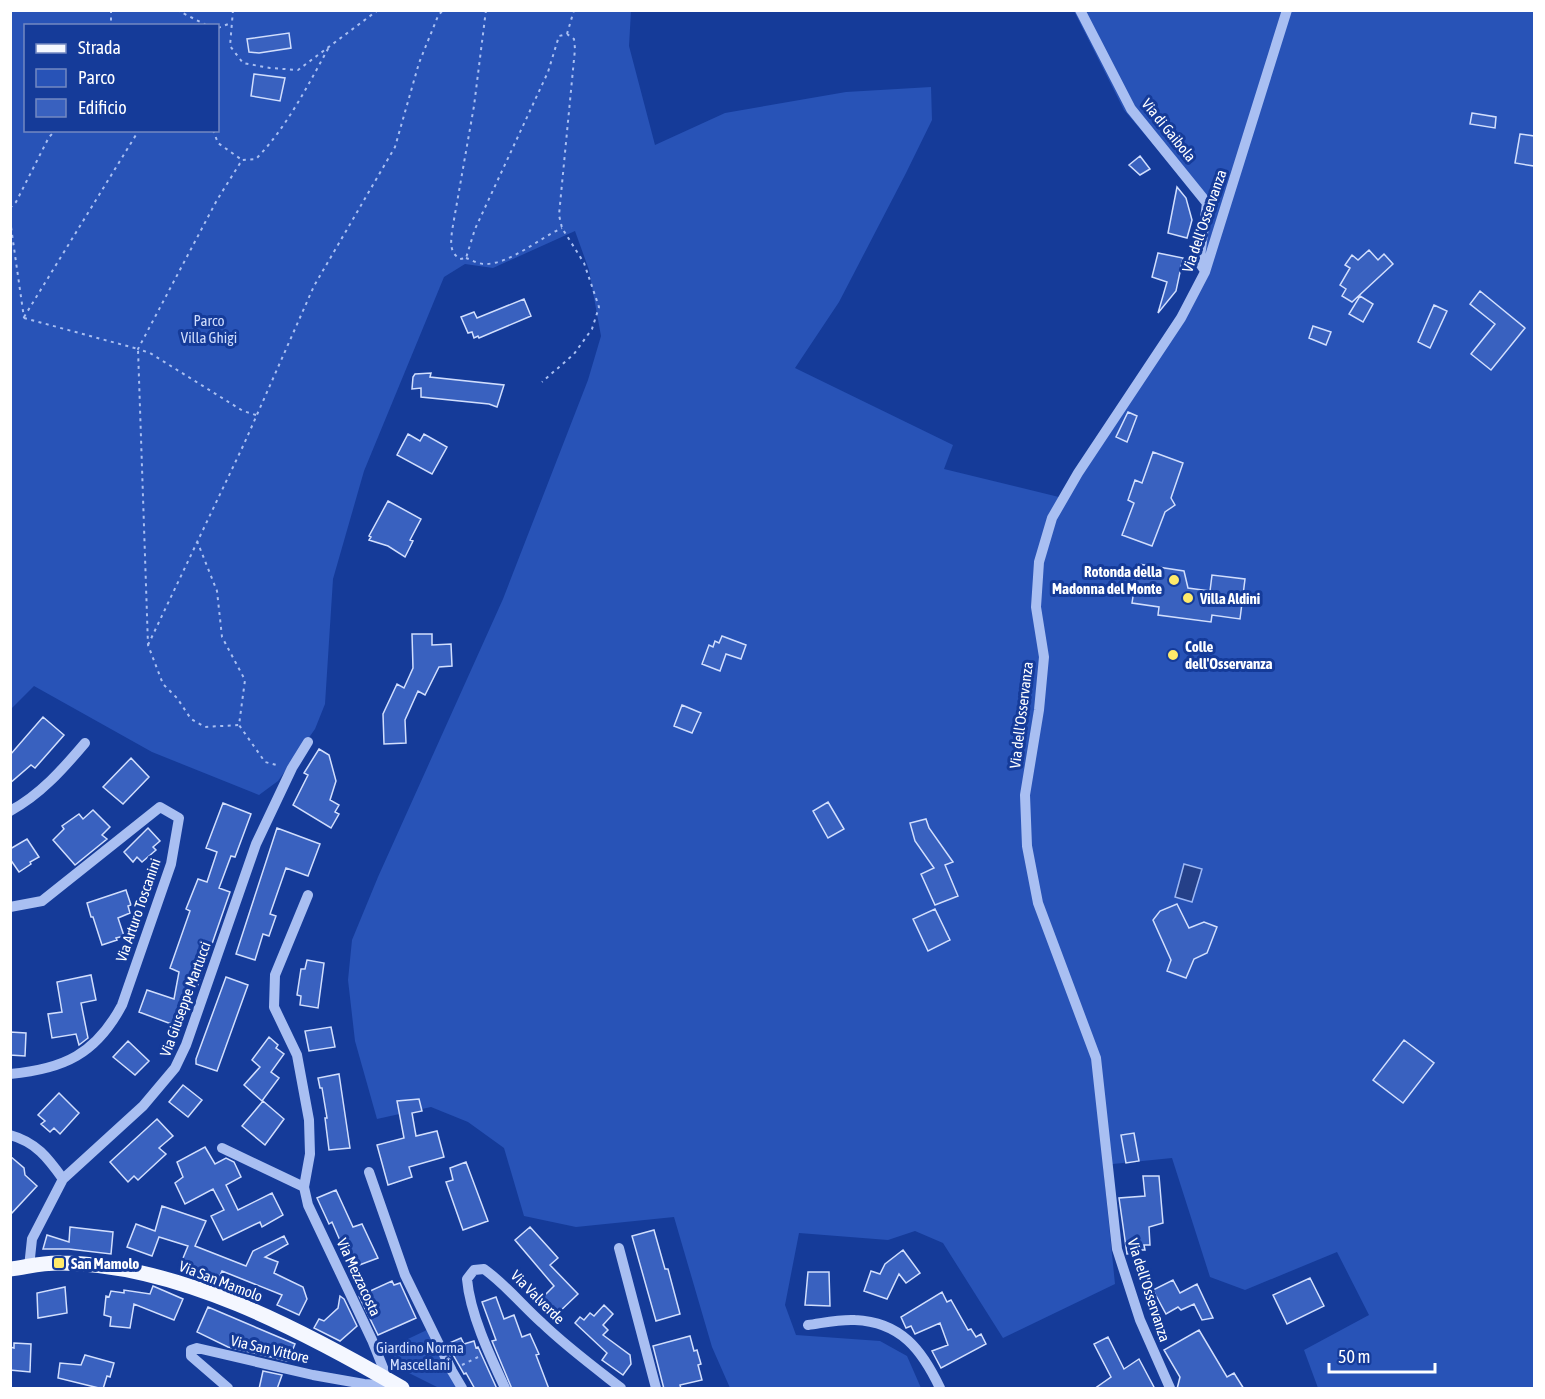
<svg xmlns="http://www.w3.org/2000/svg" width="1545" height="1399" font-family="'Asap Condensed',sans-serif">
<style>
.green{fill:#2853b7;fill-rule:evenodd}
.water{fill:#254088;stroke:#9bb7f5;stroke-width:1.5}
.building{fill:#3961bf;stroke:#d1defd;stroke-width:1.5}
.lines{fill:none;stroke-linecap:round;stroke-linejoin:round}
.path{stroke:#a9bff2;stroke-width:2;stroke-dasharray:3 4.5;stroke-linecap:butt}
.minor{stroke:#a9bff2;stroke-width:10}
.major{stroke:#f4f7ff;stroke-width:15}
.poi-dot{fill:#ffea6a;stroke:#153b99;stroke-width:2}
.labels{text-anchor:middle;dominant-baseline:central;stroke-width:6;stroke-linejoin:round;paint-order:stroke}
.street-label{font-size:15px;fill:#fff;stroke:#153b99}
.park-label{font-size:15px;fill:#d1defd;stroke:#153b99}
.poi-label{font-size:15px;font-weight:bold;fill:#fff;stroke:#153b99;text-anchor:start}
</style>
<rect width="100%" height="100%" fill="#153b99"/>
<!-- green -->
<path class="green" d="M10,11H631L629,46L655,145L725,113L846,92L931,87L932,120L906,173L839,302L795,368L953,445L944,469L1063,498L1201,276L1210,211L1124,110L1074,11H1534V1388H1318L1304,1350L1369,1315L1337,1252L1245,1290L1210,1277L1172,1158L1103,1165L1115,1284L1003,1338L943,1243L915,1231L888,1240L799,1233L785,1305L796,1335L880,1341L907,1356L921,1388H730L712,1347L674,1217L576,1227L524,1216L504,1148L468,1122L431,1107L377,1119L355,1041L348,980L352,940L378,877L503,599L588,380L601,336L589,270L575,231L493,268L465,264L444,277L364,471L333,579L325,704L315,729L278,781L259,795L152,752L34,686L11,709ZM26,26H218V130H26Z
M431,1328L462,1388H439L407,1372L395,1358L391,1347Z"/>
<!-- water -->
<path class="water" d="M1184,864L1202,869L1192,902L1175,897Z"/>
<!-- building -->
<path class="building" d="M289,33L291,48L259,53L249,52L247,39Z
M254,74L285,78L280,101L251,96Z
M1472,113L1496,117L1495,128L1470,124Z
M1520,134L1534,136V166L1515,163Z
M1140,156L1150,169L1140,175L1129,165Z
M1177,187L1186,198L1192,220L1187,238L1168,233Z
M1369,250L1378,260L1384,254L1393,264L1352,302L1342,296L1346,289L1340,285L1350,268L1345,265L1352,255L1358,260Z
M1158,253L1183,258L1176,291L1158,313L1167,282L1152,277Z
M1480,291L1525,328L1491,370L1471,354L1495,324L1470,304Z
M1360,296L1373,304L1363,322L1349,314Z
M524,299L531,316L479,338L478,336L474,338L472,332L468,333L461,317L474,312L477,318Z
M1434,305L1447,311L1430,348L1418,342Z
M1313,326L1331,332L1326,345L1309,338Z
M431,373L430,377L504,385L497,407L489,404L421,397V388L412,389L413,377L415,374Z
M1128,412L1137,416L1127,442L1116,437Z
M408,434L420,441L424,434L447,447L432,474L397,455Z
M1153,452L1183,463L1171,498L1175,505L1165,512L1152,546L1122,535L1134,503L1128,500L1135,480L1142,483Z
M388,501L421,519L410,540L413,541L405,557L388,546L369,540L371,537L369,536Z
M1138,564L1184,571L1188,588L1210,591L1212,575L1245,579L1240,619L1212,615L1211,622L1158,615L1159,607L1132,603Z
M412,634H432V645L451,644L452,666L439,667L425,695L418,691L405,720L406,743L384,744L383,714L397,684L404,688L413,668Z
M722,636L746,645L741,659L726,654L720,671L702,664L709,645L713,647L715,641L719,643Z
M682,705L701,713L692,733L674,726Z
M43,717L64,735L35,768L31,765L10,783V755Z
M319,749L329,755L336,781L330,800L339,805L335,812L339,814L331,828L293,805L308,775L304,773Z
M131,758L149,777L123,804L103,787Z
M828,802L844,829L828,838L813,811Z
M223,803L251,814L235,857L231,856L219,888L230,892L197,987L188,984L174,1025L139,1012L147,990L174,999L179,972L170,968L190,911L186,909L198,879L207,882L217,852L206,848Z
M93,810L110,827L102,835L107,839L75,865L53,840L64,829L62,826L79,814L83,819Z
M926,819L929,828L953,862L945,865L958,896L935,905L921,874L934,868L915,841L910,823Z
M148,828L160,841L153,847L156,850L142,862L137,857L133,862L124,852Z
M277,828L320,844L308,876L286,868L270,914L276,916L269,936L263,934L255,960L236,954Z
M27,839L39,857L30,862L31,864L19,872L10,859V849Z
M126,890L131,905L128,906L130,913L118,918L124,936L116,938L117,940L102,945L93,917H91L87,903Z
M1177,904L1189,928L1204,922L1217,927L1207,953L1194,959L1186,978L1167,971L1171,960L1153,920L1160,911Z
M935,909L950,940L928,951L913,919Z
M307,960L324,963L318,1008L300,1005L301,996L297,995L301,969H305Z
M91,975L96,1000L81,1003L88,1038L79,1045L76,1034L52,1038L48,1014L62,1012L57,982Z
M226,977L248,985L217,1071L196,1064V1059Z
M331,1027L335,1047L309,1051L305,1031Z
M10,1032L26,1033L25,1056L10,1055Z
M269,1037L278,1045L276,1048L284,1054L271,1072L279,1078L262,1101L244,1085L260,1067L252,1060Z
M1404,1040L1434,1063L1403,1103L1373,1080Z
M128,1041L149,1061L135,1075L113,1057Z
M339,1074L350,1148L329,1150L325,1118H327L322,1088H320L318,1078Z
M183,1085L202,1100L188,1117L169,1102Z
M59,1093L79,1113L60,1134L54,1128L50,1132L41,1124L45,1121L38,1115Z
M419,1099L422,1111L412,1113L416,1136L437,1131L444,1157L409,1167L412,1177L388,1185L377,1145L404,1138L397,1101Z
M263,1101L284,1119L265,1145L242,1126Z
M157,1119L173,1136L159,1148L166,1154L138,1180L134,1176L128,1182L110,1162Z
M1134,1133L1139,1161L1126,1163L1121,1135Z
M205,1147L215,1164L226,1158L234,1162L241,1177L226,1185L238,1210L272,1193L283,1215L262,1227L260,1222L223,1240L211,1216L224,1210L213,1189L185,1204L175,1183L183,1177L177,1162Z
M10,1156L24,1168L25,1175L37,1186L10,1215Z
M466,1162L488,1221L463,1230L446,1182L453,1180L450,1168Z
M1143,1176H1159L1163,1223L1149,1227L1150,1245H1144L1145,1250H1141V1253L1127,1254L1119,1198L1145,1196Z
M336,1190L353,1227L362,1224L378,1258L354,1267L348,1251L345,1252L332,1222L329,1224L317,1198Z
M162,1206L206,1221L195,1246L246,1266L253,1251L284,1236L288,1244L265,1257L278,1262L274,1273L303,1287L307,1299L299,1315L277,1305L282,1295L222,1271L219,1278L181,1263L188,1246L159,1237L152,1256L127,1247L136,1224L155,1231Z
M70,1227L113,1232L111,1254L69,1249H43L47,1235L69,1242Z
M530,1227L558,1258L550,1265L578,1294L556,1315L541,1299L554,1286L515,1240Z
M654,1230L665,1269H668L680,1314L656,1321L632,1236Z
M903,1250L920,1273L906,1283L899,1274L887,1299L864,1291L871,1271L880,1274L885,1264Z
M808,1272H829L830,1306L805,1305Z
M1310,1278L1324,1306L1287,1324L1273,1295Z
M1173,1280L1180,1293L1197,1284L1213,1318L1202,1320L1194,1304L1181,1310L1178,1307L1166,1314L1153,1290Z
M392,1281L394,1285L400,1283L416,1318L378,1335L359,1296Z
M153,1286L183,1299L174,1320L134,1304L130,1328L110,1326L111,1317L104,1315L106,1296L109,1297L111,1291L124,1293V1290L150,1294Z
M65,1287L67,1313L38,1318L37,1293Z
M942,1292L947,1302L951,1300L968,1330L971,1329L976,1337L981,1334L986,1344L941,1368L932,1351L948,1345L940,1323L915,1334L911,1326L906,1328L901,1317Z
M340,1296L344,1299L357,1326L340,1341L314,1328L319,1319L324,1321L338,1308Z
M496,1297L504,1319L514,1315L522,1337L530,1334L539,1354L536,1355L549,1389H512L492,1341L496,1340L482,1302Z
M604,1305L613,1314L603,1325L608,1330L603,1335L630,1355L631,1364L623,1375L602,1360L607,1353L575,1323L580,1317L584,1320L590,1313L594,1316Z
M208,1307L295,1344L288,1361L228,1347L197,1332Z
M1199,1330L1227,1377L1234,1373L1244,1389H1177L1180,1377L1164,1350Z
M690,1336L694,1351L697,1350L701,1364L698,1365L702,1380L680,1385L681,1389H664L653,1346Z
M1108,1337L1124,1369L1139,1359L1155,1389H1094L1111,1377L1094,1344Z
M461,1338L464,1344L474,1341L476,1348L478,1347L497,1389H475L466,1373L464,1374L447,1344Z
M14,1343L31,1344L30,1372L10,1370V1347L14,1348Z
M85,1355L114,1363L110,1377L107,1376L103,1389L58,1378L60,1363L81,1365Z
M263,1371L282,1375L277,1389H259Z"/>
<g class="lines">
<!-- path -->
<path class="path" d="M111,10V26
M177,10L208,26
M233,10L230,46L243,63L270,68L298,70L378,10
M486,10L474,106L452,231C451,242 449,252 460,259L466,258L475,229L548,72L559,36L567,34L574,39L575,49L559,215L562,228L584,263L599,307L592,329L574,354L542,382
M218,28L231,23
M567,34L574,10
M213,130L218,143L242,160
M10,208L16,202L49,137L56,130
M10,220L24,318
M466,258C472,260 478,264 485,264C510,264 538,239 562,228
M24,317L139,130
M24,318L138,349L148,645L163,684L177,698L191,719L205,727L239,725
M256,415L243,411L150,353L138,349L217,200L242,160L256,159C287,127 308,85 329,47
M197,541L217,591L222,637L245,680L239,725L265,762L280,766
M148,645L244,444L314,286L395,147L419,63L438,16L443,10
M462,1365L478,1357"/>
<!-- minor -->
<path class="minor" d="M1080,10L1131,109L1207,203L1200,257L1201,265L1205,271
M10,811C40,795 63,769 85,743
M308,895L275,975L274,1007L297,1055L309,1120L310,1154L304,1187L308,1205L372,1340L388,1380
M10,907L42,901L160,807L179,818L171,864L122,1005C96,1054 64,1069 10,1074
M10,1135C36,1142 48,1158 63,1179
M222,1148L304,1187
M369,1172L405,1275L452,1371L462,1388
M619,1248L656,1388
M29,1267L32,1239L63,1179L143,1106L175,1068L186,1045L256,844L292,768L308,742
M808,1325C823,1323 840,1319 855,1320C901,1322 922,1350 940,1388
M228,1388L191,1356V1350L197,1348L313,1375L364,1384L394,1386
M505,1388C490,1356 470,1314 467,1279L474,1270L484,1269C505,1284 522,1305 542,1323C567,1347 594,1367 621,1388
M1170,1388L1140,1320L1117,1249L1096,1058L1038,903L1027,846L1025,795L1039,710L1044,657L1036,607L1039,562L1052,518L1078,473L1181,318L1205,272L1287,10"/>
<!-- major -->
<path class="major" d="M10,1269C27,1267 44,1262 61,1263C178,1264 302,1330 402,1388"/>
</g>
<!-- markers -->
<g class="poi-dot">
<circle cx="1174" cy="580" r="6"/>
<circle cx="1188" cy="598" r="6"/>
<circle cx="1173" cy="655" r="6"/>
<rect x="53" y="1257" width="12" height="12" rx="3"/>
</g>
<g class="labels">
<!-- street labels -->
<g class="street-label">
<text transform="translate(1169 130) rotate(51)">Via di Gaibola</text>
<text transform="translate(1204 221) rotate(-71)">Via dell'Osservanza</text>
<text transform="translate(1021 715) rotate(-83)">Via dell'Osservanza</text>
<text transform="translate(138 910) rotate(-71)">Via Arturo Toscanini</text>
<text transform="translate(185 999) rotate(-70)">Via Giuseppe Martucci</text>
<text transform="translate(359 1277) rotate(65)">Via Mezzacosta</text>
<text transform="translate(221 1281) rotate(21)">Via San Mamolo</text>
<text transform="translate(1149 1290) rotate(72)">Via dell'Osservanza</text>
<text transform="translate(538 1297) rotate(45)">Via Valverde</text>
<text transform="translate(270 1349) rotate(13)">Via San Vittore</text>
</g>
<!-- park labels -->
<g class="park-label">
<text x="209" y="320">Parco<tspan x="209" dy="17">Villa Ghigi</tspan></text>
<text x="420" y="1347">Giardino Norma<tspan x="420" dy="17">Mascellani</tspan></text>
</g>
<!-- poi labels -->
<g class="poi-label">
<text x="1162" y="571" text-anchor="end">Rotonda della<tspan x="1162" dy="17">Madonna del Monte</tspan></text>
<text x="1200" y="598">Villa Aldini</text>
<text x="1185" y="646">Colle<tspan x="1185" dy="17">dell'Osservanza</tspan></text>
<text x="71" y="1263">San Mamolo</text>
</g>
</g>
<!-- border -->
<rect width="1545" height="1399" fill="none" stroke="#ffffff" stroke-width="24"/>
<!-- legend -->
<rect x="24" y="24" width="195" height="108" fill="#153b99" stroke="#7389c2" stroke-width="1.5"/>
<rect x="36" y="44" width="30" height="9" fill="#f4f7ff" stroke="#7389c2" stroke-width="1.5"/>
<text x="78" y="54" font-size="18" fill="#ffffff">Strada</text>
<rect x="36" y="69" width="30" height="18" fill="#2853b7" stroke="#7389c2" stroke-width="1.5"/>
<text x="78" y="84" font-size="18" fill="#ffffff">Parco</text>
<rect x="36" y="99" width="30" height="18" fill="#3961bf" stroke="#7389c2" stroke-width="1.5"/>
<text x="78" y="114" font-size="18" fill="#ffffff">Edificio</text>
<!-- scale -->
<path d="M1329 1363v9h106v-9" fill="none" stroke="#ffffff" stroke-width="3"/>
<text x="1338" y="1363" font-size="18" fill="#ffffff" stroke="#153b99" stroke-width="4.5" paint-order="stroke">50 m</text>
</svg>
